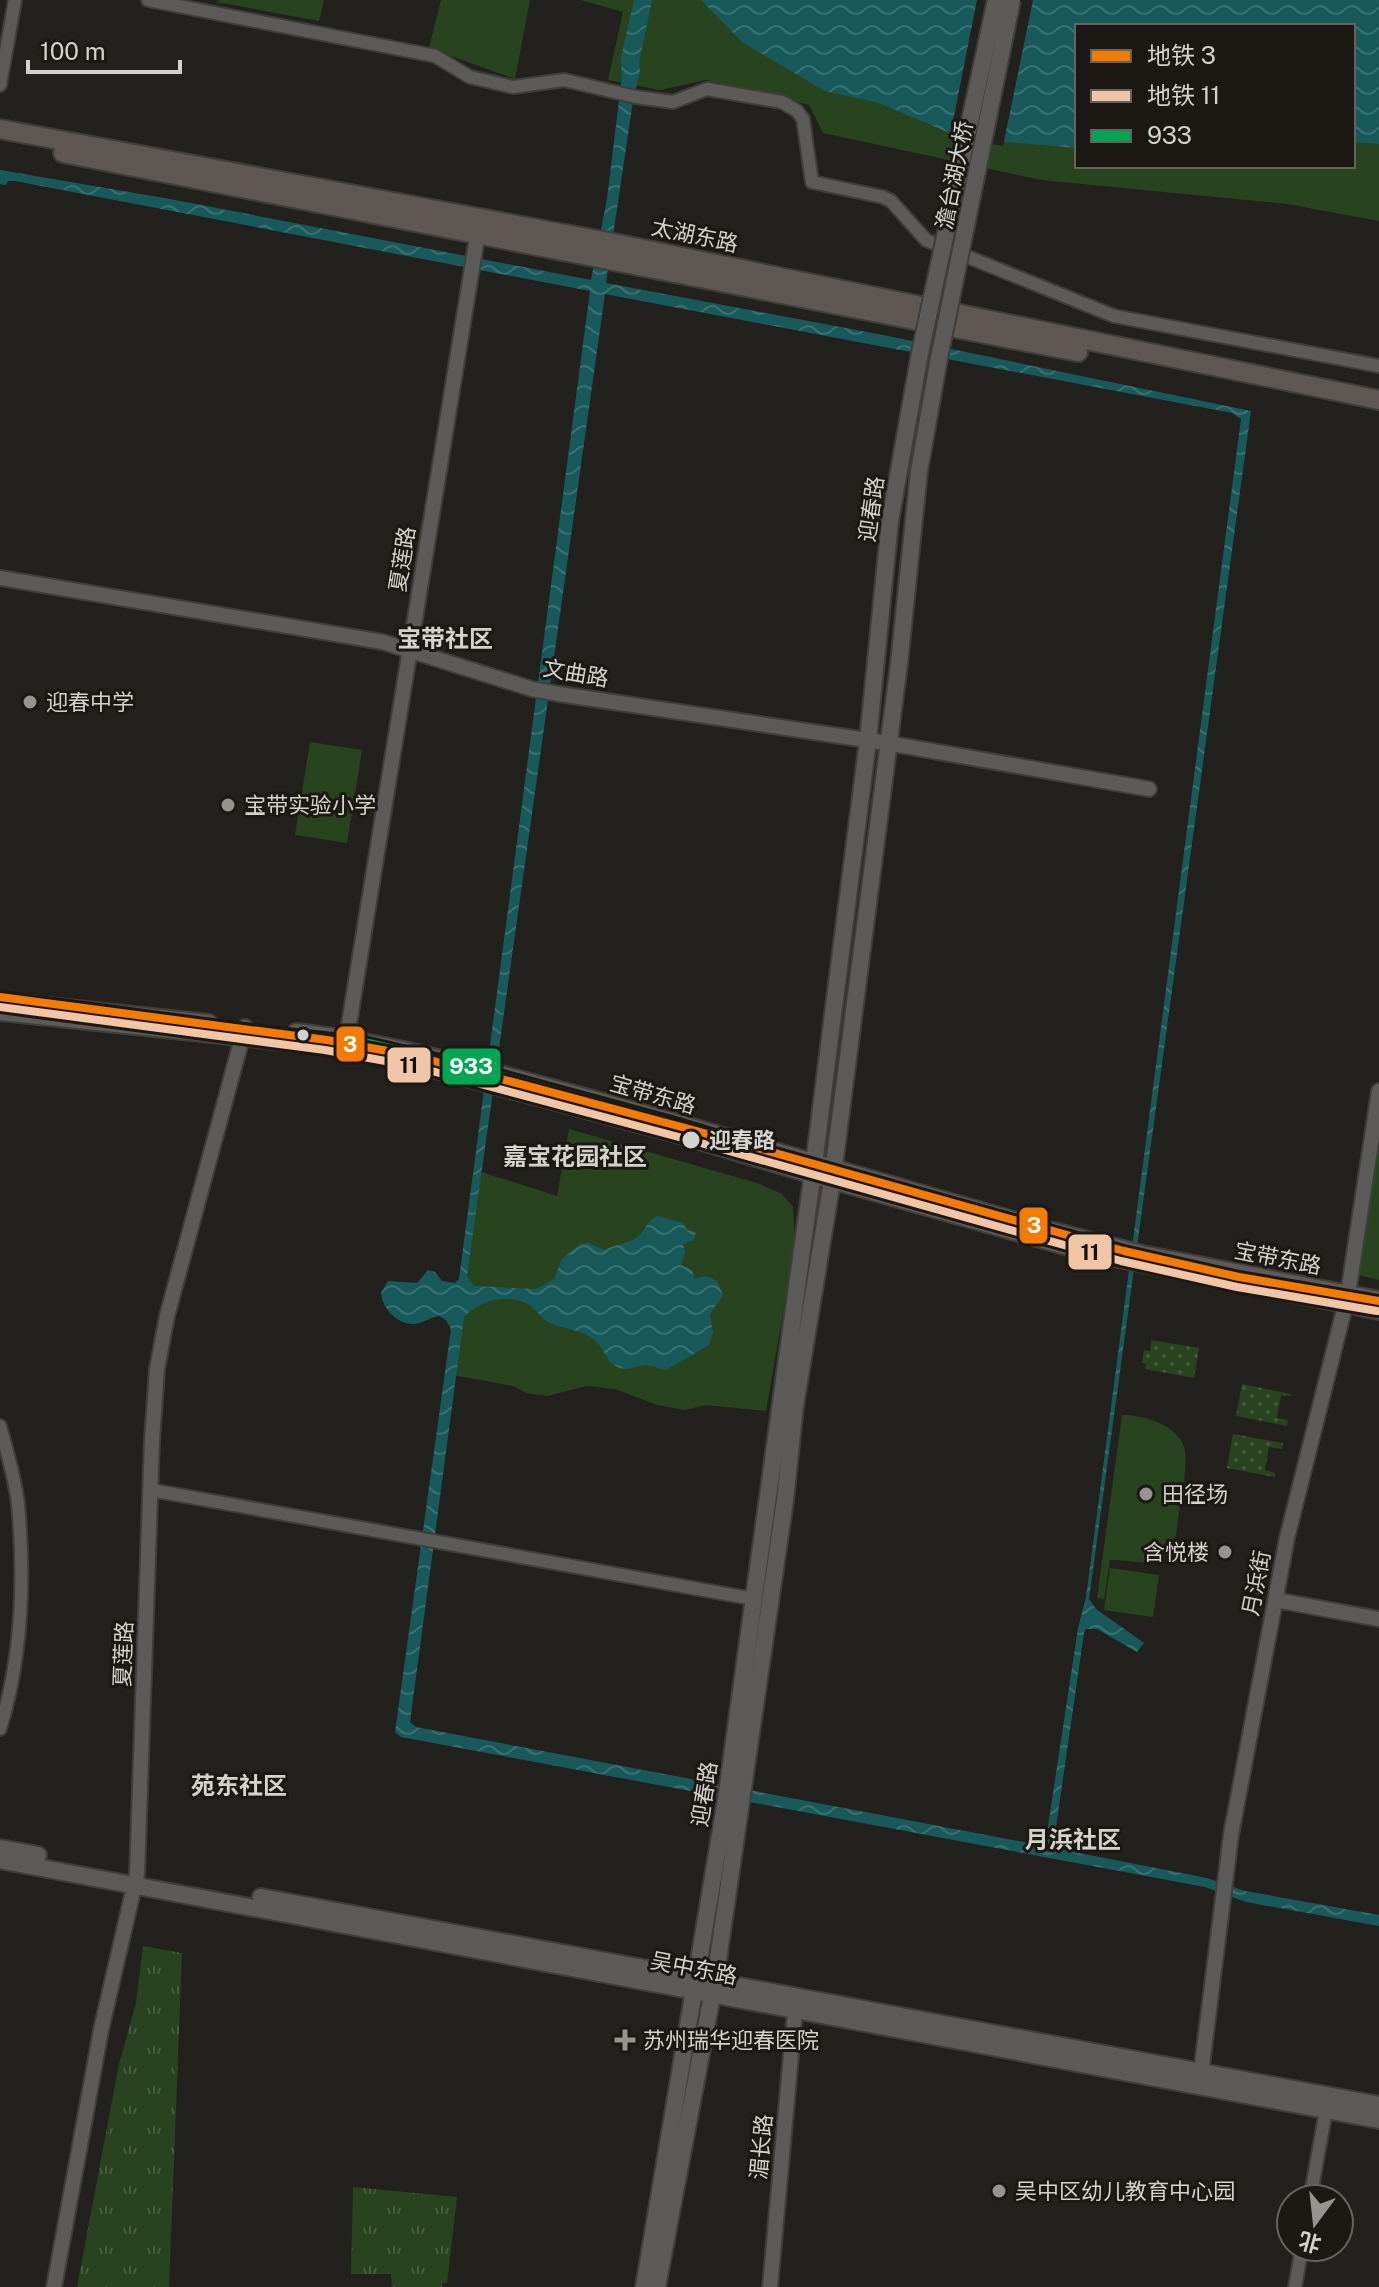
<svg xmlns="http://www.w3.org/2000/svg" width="1379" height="2287" font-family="'Public Sans','Noto Sans SC',sans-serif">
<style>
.grass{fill:url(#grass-tufts)}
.park{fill:#28441f}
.garden{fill:url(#garden-dots)}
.water{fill:url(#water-waves);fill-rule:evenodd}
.pier{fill:#23211e}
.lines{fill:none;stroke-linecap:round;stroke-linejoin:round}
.minor-casing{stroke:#403e3b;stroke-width:16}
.tertiary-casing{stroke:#403e3b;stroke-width:18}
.secondary-casing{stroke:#403e3b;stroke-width:20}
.primary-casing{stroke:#403e3b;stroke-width:22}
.minor{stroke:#5d5b59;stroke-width:12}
.tertiary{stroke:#5d5b59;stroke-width:14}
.secondary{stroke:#5d5b59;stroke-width:16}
.primary{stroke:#5e5754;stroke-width:18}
.secondary-bridge-casing{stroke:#403e3b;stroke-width:20;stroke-linecap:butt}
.secondary-bridge{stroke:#5d5b59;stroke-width:16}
.bus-1-casing{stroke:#1c1813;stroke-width:12}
.bus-1{stroke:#00a651;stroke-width:6}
.metro-1-casing{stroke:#1c1813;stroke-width:14}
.metro-2-casing{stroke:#1c1813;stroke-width:14}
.metro-1{stroke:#f57b00;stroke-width:8}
.metro-2{stroke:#f1c6a6;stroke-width:8}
.poi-dot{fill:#969490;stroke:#1c1813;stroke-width:3}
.bus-dot{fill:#d4d2ce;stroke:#1c1813;stroke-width:3}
.labels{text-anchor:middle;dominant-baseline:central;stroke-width:6;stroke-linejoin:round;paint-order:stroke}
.street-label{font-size:22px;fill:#d4d2ce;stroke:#1c1813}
.poi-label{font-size:22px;fill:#d4d2ce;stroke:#1c1813;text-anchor:start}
.stop-label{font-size:22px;font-weight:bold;fill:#d4d2ce;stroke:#1c1813;text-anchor:start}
.neighbourhood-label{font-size:24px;font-weight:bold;fill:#d4d2ce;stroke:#1c1813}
.line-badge{stroke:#1c1813;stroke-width:3}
.badge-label{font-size:22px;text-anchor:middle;font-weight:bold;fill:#fff}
.pale-badge-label{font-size:22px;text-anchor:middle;font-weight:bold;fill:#111}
</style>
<defs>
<pattern id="grass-tufts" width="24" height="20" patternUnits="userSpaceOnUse" patternTransform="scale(2)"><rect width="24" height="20" fill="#28441f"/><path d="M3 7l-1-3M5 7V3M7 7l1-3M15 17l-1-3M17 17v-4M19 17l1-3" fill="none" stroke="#465e3e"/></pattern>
<pattern id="garden-dots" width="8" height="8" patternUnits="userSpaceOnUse" patternTransform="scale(2)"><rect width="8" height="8" fill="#28441f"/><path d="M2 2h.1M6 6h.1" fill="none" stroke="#465e3e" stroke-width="1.8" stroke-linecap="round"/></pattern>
<pattern id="water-waves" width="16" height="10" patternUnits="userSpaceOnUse" patternTransform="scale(2)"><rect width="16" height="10" fill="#185a5c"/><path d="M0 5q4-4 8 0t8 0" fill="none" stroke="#397172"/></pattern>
</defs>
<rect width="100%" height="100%" fill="#23211e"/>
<!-- grass -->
<path class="grass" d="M143,1946L182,1953L169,2287H77L119,2064L136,2003Z
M353,2187L457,2197L447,2283H443L442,2287H392L391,2274H351Z"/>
<!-- park -->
<path class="park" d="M218,0H324L319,21L217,2Z
M441,0H530L515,79L429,48Z
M580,0H857L1077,68V166H1353V105L1379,109V221L1287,204L1041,180L823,133L809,105L706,80L660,90L608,80L623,12Z
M310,742L362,750L347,843L295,835Z
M1379,1126V1280L1358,1275L1357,1268Z
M569,1129L760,1184L782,1194L793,1207L795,1244L766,1411L706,1405L685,1410L657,1405L615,1389L587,1386L547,1396L526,1393L513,1386L453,1375L481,1172L557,1196Z
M1122,1415C1143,1415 1181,1425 1185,1451C1188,1471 1178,1513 1176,1535C1159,1576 1142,1559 1110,1560L1104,1599L1097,1598Z
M1110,1568L1159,1575L1153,1617L1104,1610Z"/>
<!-- garden -->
<path class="garden" d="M1151,1340L1199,1348L1194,1378L1145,1369L1146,1364L1142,1363L1144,1350L1150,1351Z
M1242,1384L1291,1394V1396L1281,1395L1277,1418L1288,1420L1287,1426L1236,1416Z
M1233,1434L1283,1443L1282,1449L1269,1447L1265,1470L1275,1473V1477L1227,1468Z"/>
<!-- water -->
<path class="water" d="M634,0H652L639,62L640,71L633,101L606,283L888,336L1251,411L1089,1599L1096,1609L1144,1643L1137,1652L1097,1629H1086L1084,1633L1053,1848L1207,1878L1245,1891L1379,1915V1926L1246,1902L1205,1887L401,1737L395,1732L451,1329L446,1320L439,1316C430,1317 422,1324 413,1324C397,1324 382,1308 381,1293L388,1281L417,1283L428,1270L435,1272L442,1281L455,1283L459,1279L590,291L15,181H8L6,185L0,184V170L170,199L591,280L607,199L622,76L621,58ZM605,294L1232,413L1241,419L1086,1597L1078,1628L1045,1846L416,1727L410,1722L464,1317C479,1300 507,1293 528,1304C537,1309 541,1320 552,1324C565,1329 581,1330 593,1339C604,1346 605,1361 617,1367C629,1372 637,1364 648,1365C654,1366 660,1369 666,1370L709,1345L713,1332L710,1314L723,1295L717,1281L706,1276L695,1279L692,1270L681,1265L685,1252L683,1244L694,1240L696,1232L687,1230L683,1223L658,1216C646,1220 646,1232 636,1238C627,1244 614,1245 604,1250L588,1243L580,1244L562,1259L554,1279L536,1289L474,1286L467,1276Z
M701,0H1379V144L1353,142V26H1077V148L984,140L945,131L879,103L825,91L742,42Z"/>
<!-- pier -->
<path class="pier" d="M977,0H1033L1003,146L950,136Z"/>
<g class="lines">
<defs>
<path id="minor" d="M148,0L435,56L470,77L513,87L564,80L636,97L673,102L707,89L782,102L797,111L803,119L812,182L883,197L891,201L926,240L1114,316L1379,366
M0,85L15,0
M0,1426C7,1452 15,1478 18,1504C25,1579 22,1657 0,1729
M151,1490L754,1599
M1310,2199L1326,2110
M1295,2287L1302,2247"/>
<path id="tertiary" d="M0,578L383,642L532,689L559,694L887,743L1149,789
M345,1049L479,225
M1276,1600L1379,1619
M1200,2081L1231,1835L1287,1538L1348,1294L1379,1091
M54,2287L101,2030L137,1874L152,1440L157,1369L167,1316L245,1027
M770,2287L795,2011"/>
<path id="secondary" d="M0,1001L209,1023
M0,1012L315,1045L391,1058L669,1132L813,1175L1090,1253L1379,1311
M296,1032C395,1043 489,1071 585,1097C733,1138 880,1182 1027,1224
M1053,1231L1142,1254L1379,1300
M0,1848L38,1855
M0,1860L1379,2120
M261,1897L1379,2105
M644,2287L726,1800L814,1164L868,740L890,521L920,353
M657,2287L715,1980L785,1500L795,1406L832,1181L899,664L919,471L939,358"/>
<path id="primary" d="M0,129L614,243L1379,400
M63,153C402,218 740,286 1078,352"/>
</defs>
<!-- minor casing -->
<use href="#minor" class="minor-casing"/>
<!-- tertiary casing -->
<use href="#tertiary" class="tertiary-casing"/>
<!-- secondary casing -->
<use href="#secondary" class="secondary-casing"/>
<!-- primary casing -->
<use href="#primary" class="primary-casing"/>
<!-- minor -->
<use href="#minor" class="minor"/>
<!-- tertiary -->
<use href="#tertiary" class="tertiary"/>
<!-- secondary -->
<use href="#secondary" class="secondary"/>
<!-- primary -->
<use href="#primary" class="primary"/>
<defs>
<path id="secondary-bridge" d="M920,353L996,0
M939,358L1012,0"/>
</defs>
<!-- secondary-bridge casing -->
<use href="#secondary-bridge" class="secondary-bridge-casing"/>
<!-- secondary-bridge -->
<use href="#secondary-bridge" class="secondary-bridge"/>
<defs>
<path id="bus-1" d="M0,1001L369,1042L462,1064L672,1121L814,1164"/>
</defs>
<!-- bus-1 casing -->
<use href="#bus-1" class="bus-1-casing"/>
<!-- bus-1 -->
<use href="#bus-1" class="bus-1"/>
<defs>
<path id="metro-1" d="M0,997L327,1040L415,1056L693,1130L1124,1251L1239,1277L1379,1301"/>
<path id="metro-2" d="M0,1007L325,1050L413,1066L690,1140L1121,1261L1237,1287L1377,1311"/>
</defs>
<!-- metro-1 casing -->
<use href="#metro-1" class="metro-1-casing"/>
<!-- metro-2 casing -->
<use href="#metro-2" class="metro-2-casing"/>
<!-- metro-1 -->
<use href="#metro-1" class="metro-1"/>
<!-- metro-2 -->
<use href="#metro-2" class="metro-2"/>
</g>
<!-- markers -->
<g class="poi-dot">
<circle cx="30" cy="702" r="8"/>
<circle cx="228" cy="805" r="8"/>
<circle cx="1146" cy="1494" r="8"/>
<circle cx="1225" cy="1552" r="8"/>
<path d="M621 2028h8v8h8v8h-8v8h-8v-8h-8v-8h8z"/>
<circle cx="999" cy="2191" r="8"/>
</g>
<g class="bus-dot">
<circle cx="303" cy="1035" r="7"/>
<circle cx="691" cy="1140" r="10"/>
</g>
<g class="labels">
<!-- street labels -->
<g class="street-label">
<text transform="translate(954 175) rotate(-79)">澹台湖大桥</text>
<text transform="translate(695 235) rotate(12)">太湖东路</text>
<text transform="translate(871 509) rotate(-82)">迎春路</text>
<text transform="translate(402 559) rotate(-81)">夏莲路</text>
<text transform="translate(576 673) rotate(10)">文曲路</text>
<text transform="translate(653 1094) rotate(16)">宝带东路</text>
<text transform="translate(1278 1258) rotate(11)">宝带东路</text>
<text transform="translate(1256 1583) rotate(-79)">月浜街</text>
<text transform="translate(123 1654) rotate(-88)">夏莲路</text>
<text transform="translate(704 1794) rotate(-81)">迎春路</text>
<text transform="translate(694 1968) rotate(11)">吴中东路</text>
<text transform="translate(761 2147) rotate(-85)">湄长路</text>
</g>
<!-- poi labels -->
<g class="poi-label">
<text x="46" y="702">迎春中学</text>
<text x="244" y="805">宝带实验小学</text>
<text x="1162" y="1494">田径场</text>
<text x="1209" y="1552" text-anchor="end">含悦楼</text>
<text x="643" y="2040">苏州瑞华迎春医院</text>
<text x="1015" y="2191">吴中区幼儿教育中心园</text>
</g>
<!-- stop labels -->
<g class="stop-label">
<text x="709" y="1140">迎春路</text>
</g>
<!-- neighbourhood labels -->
<g class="neighbourhood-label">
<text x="445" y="638">宝带社区</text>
<text x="575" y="1156">嘉宝花园社区</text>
<text x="239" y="1785">苑东社区</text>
<text x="1073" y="1839">月浜社区</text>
</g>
</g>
<g class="line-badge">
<rect x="335" y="1025" width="31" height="38" rx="8" fill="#f57b00"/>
<rect x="386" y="1046" width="46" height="38" rx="8" fill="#f1c6a6"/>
<rect x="441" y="1047" width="61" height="39" rx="8" fill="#00a651"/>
<rect x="1018" y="1206" width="31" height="39" rx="8" fill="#f57b00"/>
<rect x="1067" y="1233" width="46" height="38" rx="8" fill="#f1c6a6"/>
</g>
<g class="badge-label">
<text x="350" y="1052">3</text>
<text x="471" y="1074">933</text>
<text x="1034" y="1233">3</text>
</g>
<g class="pale-badge-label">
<text x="409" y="1073">11</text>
<text x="1090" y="1260">11</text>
</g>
<!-- legend -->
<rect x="1075" y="24" width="280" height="144" fill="#1c1813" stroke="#66625e" stroke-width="2"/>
<rect x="1091" y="50" width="40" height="12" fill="#f57b00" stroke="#66625e" stroke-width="2"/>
<text x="1147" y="64" font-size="24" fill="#d4d2ce">地铁 3</text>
<rect x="1091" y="90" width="40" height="12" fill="#f1c6a6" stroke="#66625e" stroke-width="2"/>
<text x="1147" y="104" font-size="24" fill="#d4d2ce">地铁 11</text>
<rect x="1091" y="130" width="40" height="12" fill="#00a651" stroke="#66625e" stroke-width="2"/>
<text x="1147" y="144" font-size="24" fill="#d4d2ce">933</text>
<!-- north arrow -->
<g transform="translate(1315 2223) rotate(195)"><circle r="38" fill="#1c1813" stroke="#66625e" stroke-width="2"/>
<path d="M0-6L14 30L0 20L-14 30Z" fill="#969490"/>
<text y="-12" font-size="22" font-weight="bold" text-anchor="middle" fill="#d4d2ce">北</text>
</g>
<!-- scale -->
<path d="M28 60v12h152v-12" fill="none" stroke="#d4d2ce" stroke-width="4"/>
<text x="40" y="60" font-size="24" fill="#d4d2ce" stroke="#1c1813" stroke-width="6" paint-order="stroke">100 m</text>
</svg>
